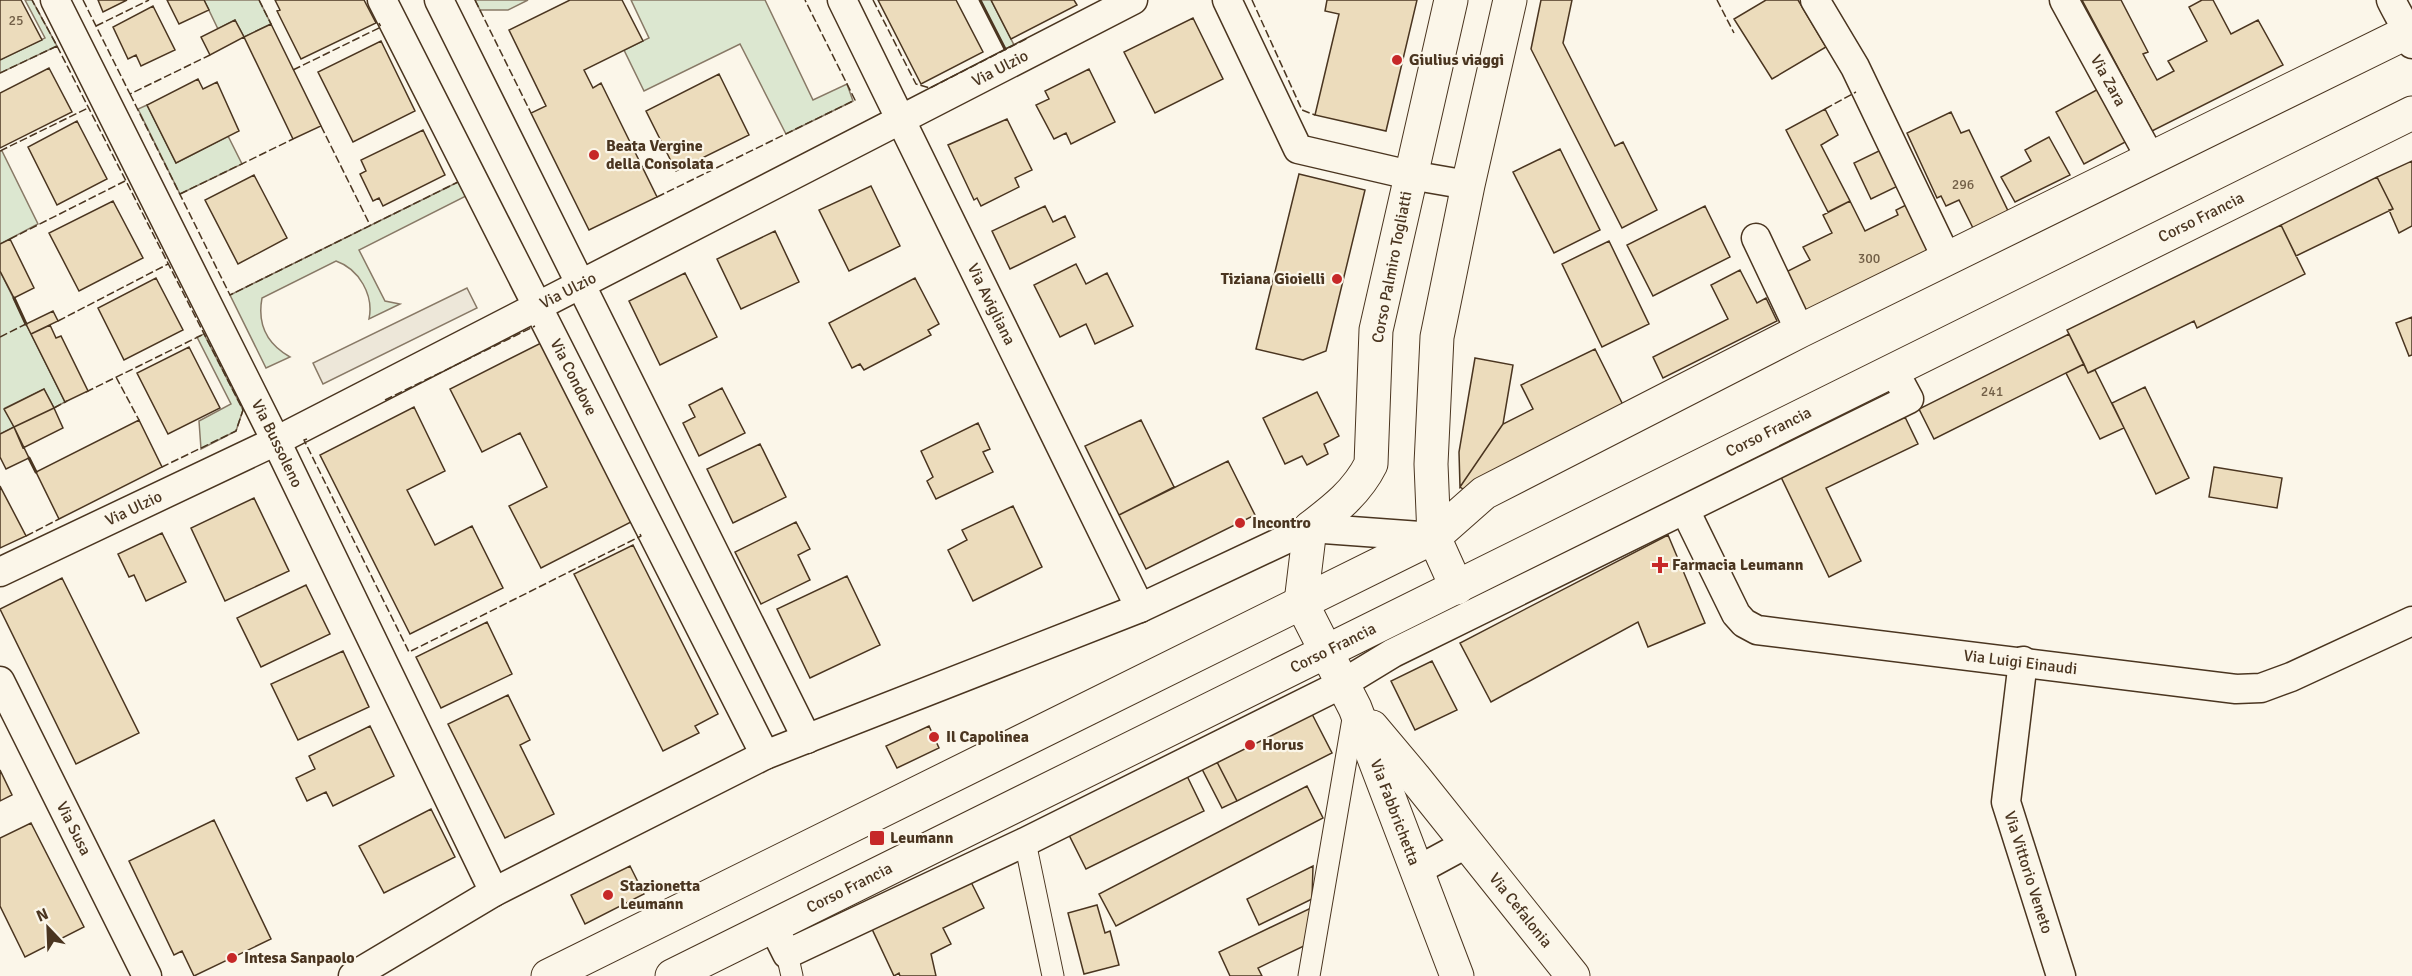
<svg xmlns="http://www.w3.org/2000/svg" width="2412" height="976" font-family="Signika,sans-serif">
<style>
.green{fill:#dce7d0;stroke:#887966;stroke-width:1.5}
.parking{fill:#ede7d9;stroke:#887966;stroke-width:1.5}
.building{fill:#ecdcbc;stroke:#4a3520;stroke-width:1.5}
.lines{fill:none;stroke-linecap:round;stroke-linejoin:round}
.pedestrian-casing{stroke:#4a3520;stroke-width:23}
.minor-casing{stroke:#4a3520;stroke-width:31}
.tertiary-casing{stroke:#4a3520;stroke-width:35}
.primary-casing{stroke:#4a3520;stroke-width:35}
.pedestrian{stroke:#fbf6e9;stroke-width:21}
.minor{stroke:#fbf6e9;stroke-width:28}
.tertiary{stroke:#fbf6e9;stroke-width:33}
.primary{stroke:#fbf6e9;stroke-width:33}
.fence{stroke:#4a3520;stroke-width:1.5;stroke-dasharray:8 3;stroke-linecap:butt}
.wall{stroke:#4a3520;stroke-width:3}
.poi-dot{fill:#c62828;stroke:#fbf6e9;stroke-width:2}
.labels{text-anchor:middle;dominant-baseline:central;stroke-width:4.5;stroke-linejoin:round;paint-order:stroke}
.number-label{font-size:14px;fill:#725f47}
.poi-label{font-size:16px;font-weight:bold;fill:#4a3520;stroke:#fbf6e9;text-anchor:start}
.street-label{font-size:16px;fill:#4a3520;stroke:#fbf6e9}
</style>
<rect width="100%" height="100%" fill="#fbf6e9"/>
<!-- green -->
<path class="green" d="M25,0H32L57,46L0,73V60L45,38Z
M204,0H259L271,24L244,37L235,20L218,29Z
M475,0H528L508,10H480Z
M631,0H765L813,100L847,84L853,101L786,134L740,44L644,91L624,50L649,38Z
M980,0H991L1014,45L1005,49Z
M147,105L176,163L228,136L242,164L180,194L138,109Z
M0,151H2L38,224L0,244Z
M458,182L466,196L359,250L385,301L400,304L369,319C374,295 359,269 336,261L262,298C257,325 267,344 290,357L266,368L230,295Z
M0,271L65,402L54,408L44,389L5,408L14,427L0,434Z
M204,334L243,410L236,431L201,449L199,421L231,404L197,337Z"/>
<!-- parking -->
<path class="parking" d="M467,288L477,308L323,384L313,363Z"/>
<!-- building -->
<path class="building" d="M0,0H21L42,40L0,60Z
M98,0H127L103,12Z
M167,0H204L209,10L179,24Z
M275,0H364L376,23L301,59L277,11L280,10Z
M570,0H622L643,41L584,70L593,88L601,83L657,197L589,230L531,113L546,106L509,30Z
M878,0H956L983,52L921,84Z
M991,0H1074L1077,5L1011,39Z
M1327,0H1417L1386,131L1315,115L1339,14L1325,11Z
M1541,0H1572L1563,43L1615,146L1623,142L1657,210L1622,228L1531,49Z
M1766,0H1798L1826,47L1772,79L1734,19Z
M2082,0H2121L2148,52L2143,54L2157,80L2174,71L2168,61L2207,41L2189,7L2202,0H2213L2231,34L2258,20L2283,65L2152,131Z
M153,6L175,50L141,66L136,55L128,59L113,27Z
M1193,18L1223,79L1155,113L1124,52Z
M235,20L244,37L210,55L201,37Z
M271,24L321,126L293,139L244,37Z
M381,41L415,111L353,142L318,72Z
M49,68L72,112L0,148V93Z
M1089,69L1115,122L1071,144L1066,133L1054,139L1036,105L1049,99L1045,91Z
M719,74L749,135L676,171L646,111Z
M198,79L203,89L217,82L239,131L176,163L147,105Z
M2102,87L2131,139L2084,164L2056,112Z
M1825,109L1838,135L1821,145L1850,201L1828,212L1786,130Z
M1951,112L1961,133L1969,130L2010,215L1975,232L1959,200L1946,206L1941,196L1937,198L1907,133Z
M1007,119L1032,170L1015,178L1019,187L981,206L977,198L974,200L948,145Z
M77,121L107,179L57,205L28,147Z
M423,130L445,175L383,206L379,198L373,201L360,174L366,171L361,160Z
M2049,137L2070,175L2015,202L2001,177L2031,161L2025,150Z
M1560,149L1600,230L1554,253L1513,172Z
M1883,149L1900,185L1871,199L1854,163Z
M2412,161V226L2399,233L2389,210L2393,209L2377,177Z
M1299,174L1365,190L1326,351L1303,360L1256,349Z
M254,175L287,238L238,264L205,200Z
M2377,177L2393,209L2296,256L2281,225Z
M871,186L900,246L849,271L819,210Z
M113,201L143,258L79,291L49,233Z
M1850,201L1865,231L1898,215L1896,210L1910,203L1936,255L1803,319L1782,274L1810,260L1803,247L1832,233L1823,215Z
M1045,206L1053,222L1065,216L1075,237L1010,269L992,231Z
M1705,206L1730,257L1653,296L1627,245Z
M2281,225L2305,274L2197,328L2194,321L2088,373L2067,330Z
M775,231L799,282L741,309L717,259Z
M10,239L34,288L14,298L0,271V244Z
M1609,241L1649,324L1602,347L1562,264Z
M1076,264L1086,284L1107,273L1133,326L1095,344L1086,324L1060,337L1034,285Z
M1740,270L1757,303L1766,298L1777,321L1663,378L1653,357L1728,319L1711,285Z
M685,273L717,337L660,365L629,301Z
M156,278L183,330L124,360L98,308Z
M915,278L939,324L928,330L931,335L864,370L860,364L852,368L829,323Z
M53,311L58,321L31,334L26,324Z
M2412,317V355L2409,356L2396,323Z
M50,325L56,338L61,336L88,391L65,402L31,334Z
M2069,334L2084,364L1934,439L1919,409Z
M543,342L633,521L541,568L509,506L547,487L520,433L482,452L450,389Z
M189,347L220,408L168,434L137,373Z
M1595,349L1625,409L1463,489L1460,487L1503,424L1533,409L1521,385Z
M1475,358L1513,365L1503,424L1460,487L1459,452Z
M2084,364L2088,373L2095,370L2124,428L2100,439L2066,373Z
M2145,387L2189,478L2156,494L2112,403Z
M722,388L745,433L699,456L683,423L695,417L689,405Z
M44,389L54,408L14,427L4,409Z
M1317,392L1339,436L1324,444L1328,454L1307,465L1302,456L1285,464L1263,418Z
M414,407L445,471L407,490L435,545L472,526L503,588L410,634L320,455Z
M54,408L63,428L23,448L14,427Z
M1905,417L1918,444L1826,488L1861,561L1829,577L1781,477Z
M139,420L162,467L59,519L36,472Z
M1141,420L1174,487L1119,515L1085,446Z
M978,423L990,449L983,452L993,472L936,499L927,481L933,477L921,451Z
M14,427L29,458L6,469L0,457V434Z
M760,444L786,497L733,523L707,469Z
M1228,461L1255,515L1146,569L1119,515Z
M2214,467L2282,478L2277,508L2209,497Z
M0,486L26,536L0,548Z
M254,498L289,571L225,601L191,528Z
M1013,506L1042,567L973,601L948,550L967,540L962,530Z
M796,522L810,549L798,555L810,580L761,604L735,552Z
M162,533L186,582L146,601L134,575L129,577L118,554Z
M1668,535L1705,623L1648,647L1638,622L1491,702L1460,643Z
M633,545L718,714L695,726L699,733L663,751L574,574Z
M847,576L880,645L810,678L777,609Z
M62,578L139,733L76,764L0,609Z
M306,585L330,634L261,667L237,618Z
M487,622L512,674L441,708L416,657Z
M343,651L369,707L298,740L271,684Z
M1432,661L1457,710L1415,730L1391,681Z
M508,695L530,740L520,745L554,814L505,838L448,724Z
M1312,714L1332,753L1237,801L1217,762Z
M370,726L394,776L333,806L326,792L307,801L296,778L315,769L309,756Z
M929,726L939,748L897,768L886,746Z
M1217,762L1237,801L1222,808L1202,769Z
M0,770L12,795L0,801Z
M1187,776L1204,811L1086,869L1069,835Z
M1307,786L1323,818L1116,926L1099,894Z
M431,809L455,857L384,893L359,846Z
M214,820L271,939L194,976L182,951L174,955L129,861Z
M31,823L84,927L25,957L0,906V838Z
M630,866L644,894L585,924L571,895Z
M1313,866L1312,899L1259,925L1247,899Z
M971,882L984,908L943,928L951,944L931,954L936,976H900L899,973L894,976L872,929Z
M1097,905L1105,933L1110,931L1119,965L1084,974L1068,913Z
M1311,908L1306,945L1258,968L1262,976H1230L1219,952Z"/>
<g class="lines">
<defs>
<path id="pedestrian" d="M1025,842L1053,976
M787,954L792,976
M1309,976L1354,713"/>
<g id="minor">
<path id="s1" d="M55,0L276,441L494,892"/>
<path id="s2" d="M382,0L765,755"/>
<path d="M439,0L807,739"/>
<path id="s3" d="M842,0L1140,608"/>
<path d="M1227,0L1298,149L1410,175L1468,185"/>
<path d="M1815,0L1855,67L1947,259"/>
<path id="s4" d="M2064,0L2151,159"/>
<path d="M2391,0C2398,15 2408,29 2412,44"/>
<path d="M1756,238L1800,331"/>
<path id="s5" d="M1685,510L1736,614L1744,623L1757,630L2236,689L2261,688L2291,677L2412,621"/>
<path id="s6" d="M0,572L276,441L1133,0"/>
<path id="s7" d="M2023,661L2006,802L2061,976"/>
<path id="s8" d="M0,681L147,976"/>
<path d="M1418,870L1466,844"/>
<path d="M773,926L787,954L1025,842L1342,684L1393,653L1909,399L1894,371"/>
<path d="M353,976L494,892L765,755L1140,608L1310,528L1434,537"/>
</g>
<g id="tertiary">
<path id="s9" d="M1451,0L1376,330L1371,464C1357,492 1335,509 1310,528L1301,602L1355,708L1457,976"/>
<path d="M1457,588L1434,537L1431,464L1437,337L1468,185L1510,0"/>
<path id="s10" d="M1372,727L1414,777L1573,976"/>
</g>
<g id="primary">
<path d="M548,976L1434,537L1484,493L1800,331L2412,30"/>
<path id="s11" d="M672,976L2412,113"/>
</g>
</defs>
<!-- pedestrian casing -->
<use href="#pedestrian" class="pedestrian-casing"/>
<!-- minor casing -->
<use href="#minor" class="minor-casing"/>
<!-- tertiary casing -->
<use href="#tertiary" class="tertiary-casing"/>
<!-- primary casing -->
<use href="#primary" class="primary-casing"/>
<!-- pedestrian -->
<use href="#pedestrian" class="pedestrian"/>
<!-- minor -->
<use href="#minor" class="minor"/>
<!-- tertiary -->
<use href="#tertiary" class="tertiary"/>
<!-- primary -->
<use href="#primary" class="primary"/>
<!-- fence -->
<path class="fence" d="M83,0L130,94L210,55
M259,0L271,24
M475,0L531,113
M873,0L916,84L930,88L1028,38
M1252,0L1302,110L1315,115
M1717,0L1734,33
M96,26L149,0
M57,46L243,410L236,431L162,467
M293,70L381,27L379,23
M0,73L57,46L32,0
M130,94L230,295L458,182
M1825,109L1856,92
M321,126L370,225
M0,151L88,108
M180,194L293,139
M657,197L855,100L805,0
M10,239L125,181
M58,321L168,264
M0,337L26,324
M116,377L139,420
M86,392L204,334
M385,400L535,326
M54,408L67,401
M307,439L304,440L409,652L641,536L640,534
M26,536L59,519"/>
<!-- wall -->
<path class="wall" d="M980,0L1005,49
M14,298L26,324
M29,458L36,472"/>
</g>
<!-- markers -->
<g class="poi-dot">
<circle cx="1397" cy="60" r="6"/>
<circle cx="594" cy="155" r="6"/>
<circle cx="1337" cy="279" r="6"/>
<circle cx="1240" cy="523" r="6"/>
<path d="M1657 556h6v6h6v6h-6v6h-6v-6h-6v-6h6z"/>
<circle cx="934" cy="737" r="6"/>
<circle cx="1250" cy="745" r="6"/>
<rect x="869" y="830" width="16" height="16" rx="3"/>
<circle cx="608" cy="895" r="6"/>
<circle cx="232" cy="958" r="6"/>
</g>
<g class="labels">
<!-- number labels -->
<g class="number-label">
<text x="16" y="20">25</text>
<text x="1963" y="184">296</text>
<text x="1869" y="258">300</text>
<text x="1992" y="391">241</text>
</g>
<!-- poi labels -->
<g class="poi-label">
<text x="1409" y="60">Giulius viaggi</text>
<text x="606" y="146">Beata Vergine<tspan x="606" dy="18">della Consolata</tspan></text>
<text x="1325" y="279" text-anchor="end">Tiziana Gioielli</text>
<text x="1252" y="523">Incontro</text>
<text x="1672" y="565">Farmacia Leumann</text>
<text x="946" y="737">Il Capolinea</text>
<text x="1262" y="745">Horus</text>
<text x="890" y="838">Leumann</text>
<text x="620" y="886">Stazionetta<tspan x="620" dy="18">Leumann</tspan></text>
<text x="244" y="958">Intesa Sanpaolo</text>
</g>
<!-- street labels -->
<g class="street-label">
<text stroke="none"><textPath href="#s6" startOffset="1120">Via Ulzio</textPath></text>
<text stroke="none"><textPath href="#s4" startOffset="92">Via Zara</textPath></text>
<text stroke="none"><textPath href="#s11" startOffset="1707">Corso Francia</textPath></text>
<text transform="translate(1392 267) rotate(-79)">Corso Palmiro Togliatti</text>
<text stroke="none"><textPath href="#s6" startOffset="634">Via Ulzio</textPath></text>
<text stroke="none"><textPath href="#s3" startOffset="339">Via Avigliana</textPath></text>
<text stroke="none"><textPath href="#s2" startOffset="423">Via Condove</textPath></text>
<text stroke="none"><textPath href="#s11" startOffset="1224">Corso Francia</textPath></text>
<text stroke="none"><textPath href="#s1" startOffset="496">Via Bussoleno</textPath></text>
<text stroke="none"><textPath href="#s6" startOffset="148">Via Ulzio</textPath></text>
<text stroke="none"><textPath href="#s11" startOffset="738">Corso Francia</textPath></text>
<text stroke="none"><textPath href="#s5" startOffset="408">Via Luigi Einaudi</textPath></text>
<text stroke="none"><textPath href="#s9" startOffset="867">Via Fabbrichetta</textPath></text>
<text stroke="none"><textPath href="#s8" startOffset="165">Via Susa</textPath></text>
<text stroke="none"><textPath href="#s7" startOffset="216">Via Vittorio Veneto</textPath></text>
<text stroke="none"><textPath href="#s11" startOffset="198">Corso Francia</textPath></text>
<text stroke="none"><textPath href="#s10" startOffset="236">Via Cefalonia</textPath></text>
</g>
</g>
<!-- north arrow -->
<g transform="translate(48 928) rotate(337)" stroke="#fbf6e9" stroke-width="4.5" paint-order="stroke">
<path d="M0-4.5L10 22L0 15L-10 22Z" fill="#4a3520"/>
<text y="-9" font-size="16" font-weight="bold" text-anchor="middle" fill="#4a3520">N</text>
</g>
</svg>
